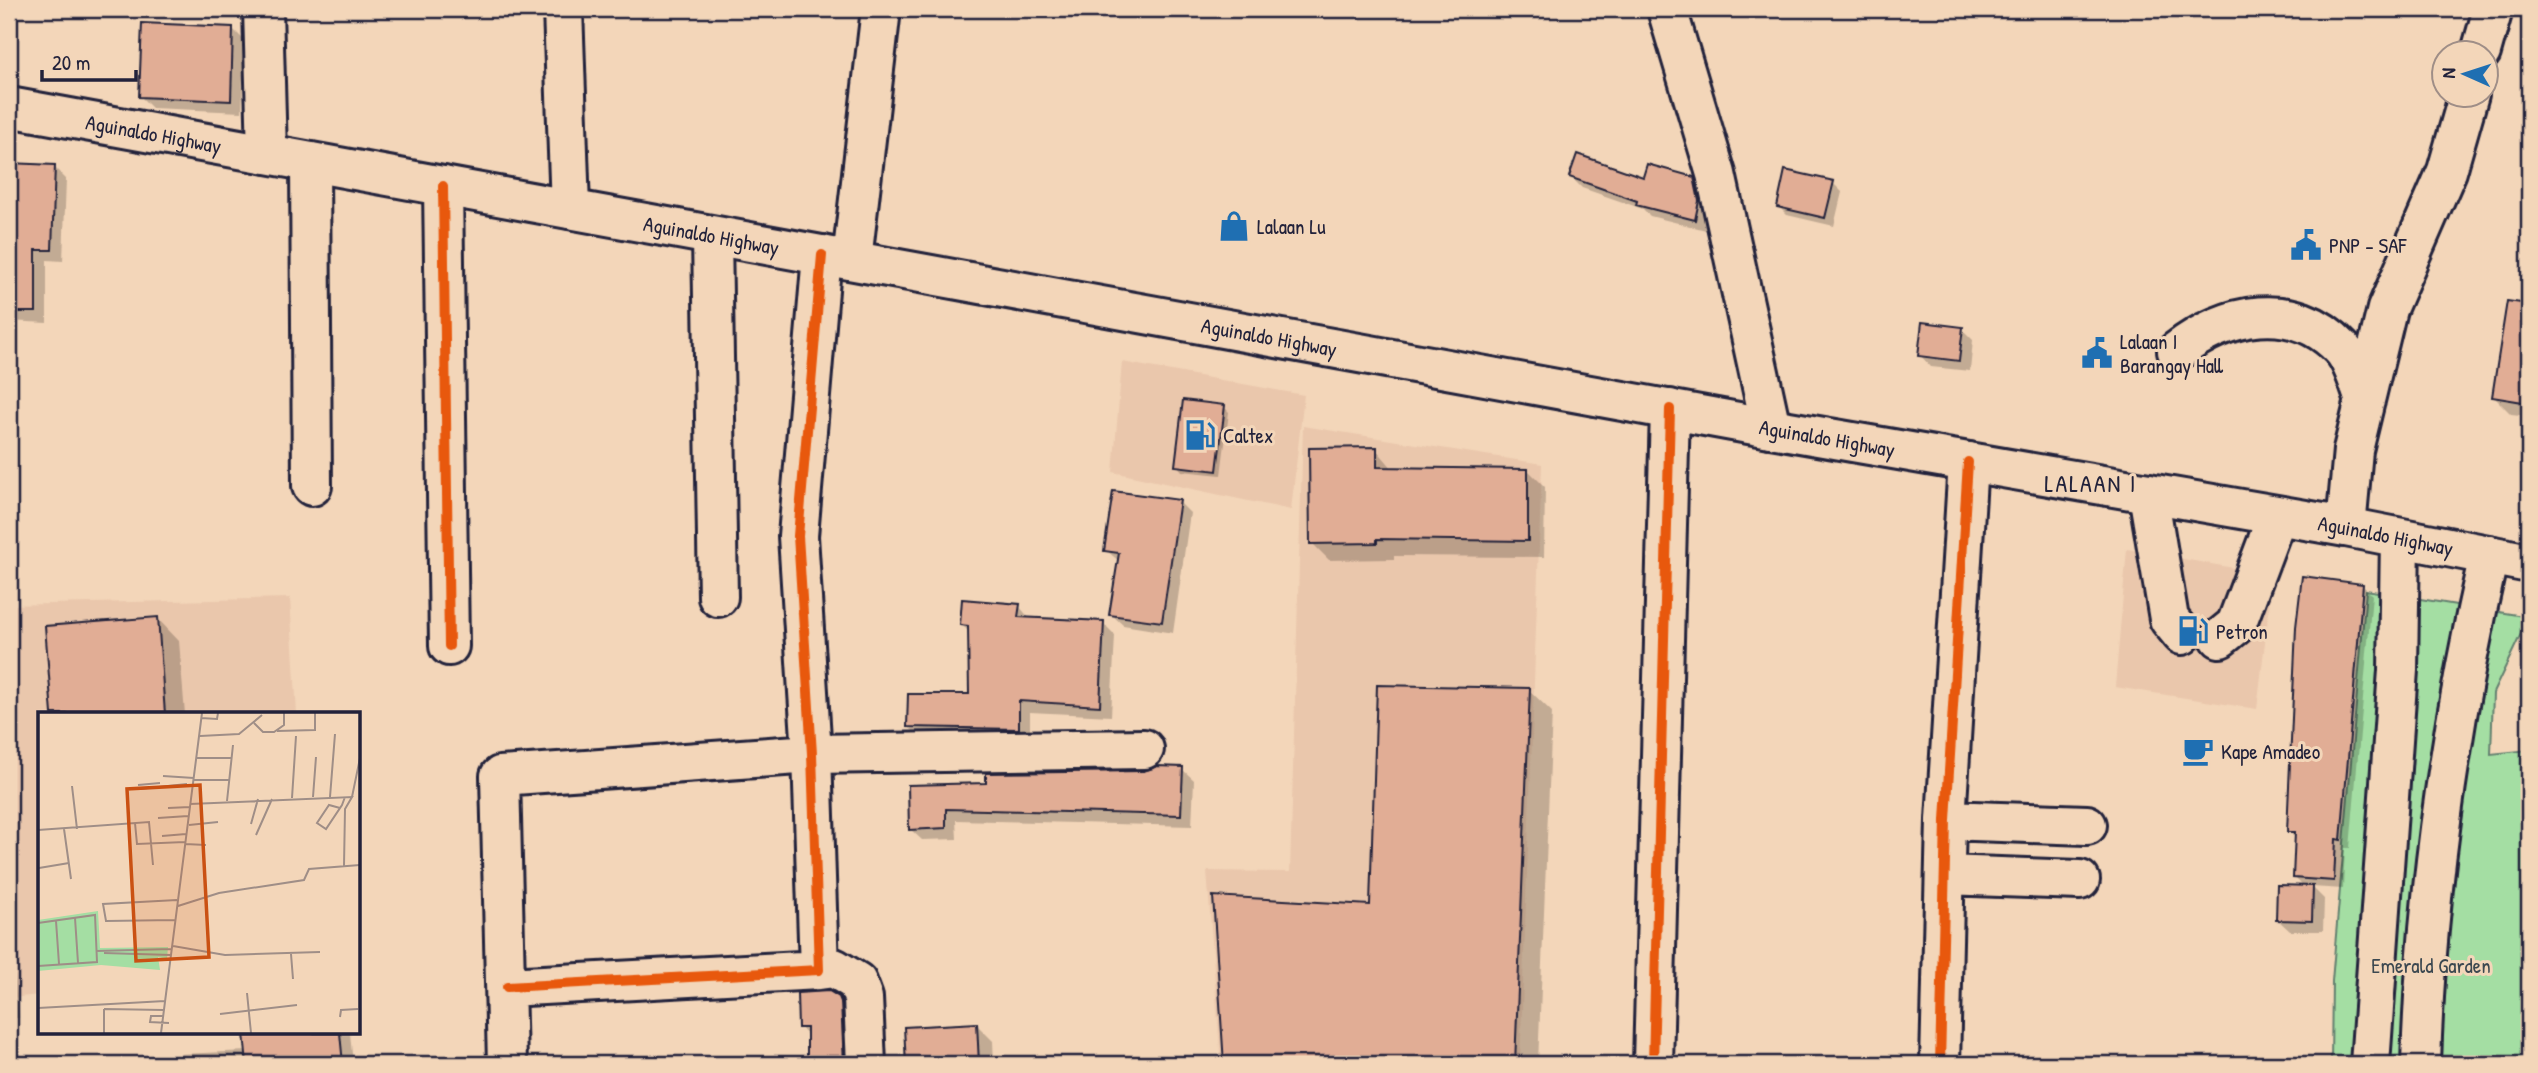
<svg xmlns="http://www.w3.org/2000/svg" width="2538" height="1073" font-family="'Patrick Hand',sans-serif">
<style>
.built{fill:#eac7ac}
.green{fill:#a4dea3;stroke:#63806f;stroke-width:2}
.shadow{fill:#0003}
.building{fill:#e1ad95;stroke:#22223b;stroke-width:2}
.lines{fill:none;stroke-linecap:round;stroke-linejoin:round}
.minor-casing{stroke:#22223b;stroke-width:44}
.major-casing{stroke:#22223b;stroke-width:44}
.minor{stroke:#f3d6b9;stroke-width:38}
.major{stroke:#f3d6b9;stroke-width:38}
.cycleway-casing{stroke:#f3d6b9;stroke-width:15}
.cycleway{stroke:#e8590c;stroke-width:10}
.labels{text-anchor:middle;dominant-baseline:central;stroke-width:6;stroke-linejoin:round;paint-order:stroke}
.street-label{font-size:21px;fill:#22223b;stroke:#f3d6b9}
.poi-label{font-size:21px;fill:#22223b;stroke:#f3d6b9;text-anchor:start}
.park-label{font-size:21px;fill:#3c4850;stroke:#f3d6b9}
.quarter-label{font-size:24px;letter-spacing:2px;fill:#22223b;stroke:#f3d6b9}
.inset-road{fill:none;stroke:#9f8e87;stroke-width:2}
.view{fill:#ca5113;fill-opacity:0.15;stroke:#ca5113;stroke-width:3.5}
.inset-edge{fill:none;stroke:#22223b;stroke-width:3.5}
</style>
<rect width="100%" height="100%" fill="#f3d6b9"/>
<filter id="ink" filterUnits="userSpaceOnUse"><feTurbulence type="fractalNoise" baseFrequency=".0143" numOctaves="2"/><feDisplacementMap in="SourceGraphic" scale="14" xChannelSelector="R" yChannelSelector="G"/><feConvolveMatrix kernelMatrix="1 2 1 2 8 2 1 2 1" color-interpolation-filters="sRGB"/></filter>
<g filter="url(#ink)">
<!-- built -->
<path class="built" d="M1122,362L1304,395L1291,510L1113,472Z
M1303,426L1542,464L1520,1064H1221L1207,871L1290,872Z
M2127,549L2273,575L2257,709L2115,687Z
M290,598L297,714H40V995L9,998V605Z"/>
<!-- green -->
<path class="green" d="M2366,590L2529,617L2493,693L2491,754L2529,750V1064H2331L2332,981Z"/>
<!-- shadow -->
<path class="shadow" d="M233,29L244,40L242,112L152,108L141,97Z
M9,165L54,167L66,179L63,261L47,260V323L9,321Z
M1571,177L1693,178L1705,190L1710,213L1706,230L1650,216L1643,209L1582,188Z
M1833,183L1842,192L1834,226L1787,215L1778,206Z
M2509,303L2529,306V416L2511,414L2494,397Z
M1962,329L1973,340L1970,371L1931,367L1920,355Z
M1224,407L1229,412L1221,475L1182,471L1177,465Z
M1376,449L1393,469L1528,470L1545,487L1544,557L1394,556V559L1329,560L1312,543Z
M1179,502L1190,513L1173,633L1123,625L1111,614L1120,562L1106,550Z
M2363,586L2372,595L2350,848H2345L2343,889L2312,887L2324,899L2323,931H2290L2278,920L2304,887L2295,878L2297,839L2289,831Z
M1019,606L1030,619L1103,623L1115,635L1111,716L1030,712V740L920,738L909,727L971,696L970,633L962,625Z
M157,618L179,641L185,714H54L47,627Z
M1529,690L1552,712L1538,1064H1226L1215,898L1372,907Z
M1182,769L1194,780L1192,826L956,820L957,839L922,840L910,829L988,785Z
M2526,894L2529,895V971L2522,964Z
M9,958L14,963L19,1018H9Z
M838,998L850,1010L854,1064H809L808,1036L800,1027Z
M976,1024L993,1041L994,1064H908L906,1029Z
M245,1033H350L353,1064H182L181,1054L247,1051Z"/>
<!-- building -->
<path class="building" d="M142,23L233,27L231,101L139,97Z
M1577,154L1643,177L1647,164L1694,177L1699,201L1695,220L1636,205L1637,201L1569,177Z
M9,163L55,165L52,250H36V312H9Z
M1785,170L1834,181L1825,218L1777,207Z
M2507,301L2529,304V403L2492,397Z
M1922,322L1963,327L1959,361L1918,356Z
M1183,400L1225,405L1217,471L1175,466Z
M1377,447V467L1528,469V541L1377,539V543L1310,544L1309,448Z
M1113,491L1180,500L1162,622L1109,615L1119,553L1104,551Z
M2302,576L2363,584L2341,840L2336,839L2334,881L2293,878L2295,832H2287L2296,627Z
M962,599L1020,604L1018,617L1104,621L1100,706L1019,701V729L907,727L908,694H969L968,626L960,625Z
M158,617L165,714H52L45,626Z
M1377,685L1530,688L1515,1064H1224L1213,896L1370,905Z
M1157,766L1183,767L1181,815L946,809V828L909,830L908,785L986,783V773L1144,771Z
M2277,885L2313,886L2312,921L2276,920Z
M829,991L839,997L841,1002L844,1064H807V1028H798L797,993Z
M977,1023L979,1064H906L904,1027Z
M244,1033H340L343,1064H247Z"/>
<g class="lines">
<defs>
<path id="minor" d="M263,9L267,154
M563,9L570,209
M1667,9L1716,174L1771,428
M2481,52L2493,9
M310,162L312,486
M443,186L449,646
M712,237L718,597
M852,260L881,9
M2177,351C2225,313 2294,298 2341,348C2353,360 2359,385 2365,401
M2148,493L2169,619L2182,635
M2346,527L2353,450L2387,309L2447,171L2469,94
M2220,638L2236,625L2277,516
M1946,820L2087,825
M1945,875L2080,880
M819,970L834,968L857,982L863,998L866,1064
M507,987L819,970L812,754L798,536L822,255
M507,1064L500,776L812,754L1144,749
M1653,1064L1670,409
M1940,1064L1946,820L1968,462
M2370,1064L2398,670L2400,538
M2421,1064C2426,892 2451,723 2489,555"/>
<g id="major">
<path id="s1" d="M9,107L1771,428L2346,527L2529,563"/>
</g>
</defs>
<!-- minor casing -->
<use href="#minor" class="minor-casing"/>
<!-- major casing -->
<use href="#major" class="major-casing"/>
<!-- minor -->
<use href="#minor" class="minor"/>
<!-- major -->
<use href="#major" class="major"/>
<defs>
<path id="cycleway" d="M443,186L449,646
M507,987L819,970L812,754L798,536L822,255
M1653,1064L1670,409
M1940,1064L1946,820L1968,462"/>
</defs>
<!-- cycleway casing -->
<use href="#cycleway" class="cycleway-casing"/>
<!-- cycleway -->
<use href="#cycleway" class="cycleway"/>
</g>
</g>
<!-- icons -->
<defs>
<symbol id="shop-bare" viewBox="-9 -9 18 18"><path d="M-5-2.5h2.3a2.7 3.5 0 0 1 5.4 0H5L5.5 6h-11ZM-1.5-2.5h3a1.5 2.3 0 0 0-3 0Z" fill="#1f6fb2" stroke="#f3d6b9" stroke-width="2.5" paint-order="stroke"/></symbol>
<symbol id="civic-bare" viewBox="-9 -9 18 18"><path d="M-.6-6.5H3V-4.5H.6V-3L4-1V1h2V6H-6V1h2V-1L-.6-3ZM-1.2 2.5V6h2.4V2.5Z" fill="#1f6fb2" stroke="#f3d6b9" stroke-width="2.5" paint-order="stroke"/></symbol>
<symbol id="fuel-bare" viewBox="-9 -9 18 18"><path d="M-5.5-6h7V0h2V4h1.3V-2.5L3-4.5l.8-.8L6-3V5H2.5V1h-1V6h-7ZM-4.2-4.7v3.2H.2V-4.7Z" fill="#1f6fb2" stroke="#f3d6b9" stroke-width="2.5" paint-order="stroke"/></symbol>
<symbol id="cafe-bare" viewBox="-9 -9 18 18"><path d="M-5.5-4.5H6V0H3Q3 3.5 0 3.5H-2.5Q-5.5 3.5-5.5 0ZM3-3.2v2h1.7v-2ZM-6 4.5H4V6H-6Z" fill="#1f6fb2" stroke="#f3d6b9" stroke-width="2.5" paint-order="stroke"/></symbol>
</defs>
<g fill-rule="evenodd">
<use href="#shop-bare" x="1212" y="204" width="44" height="44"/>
<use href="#civic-bare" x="2284" y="223" width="44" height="44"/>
<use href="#civic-bare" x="2075" y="331" width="44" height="44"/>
<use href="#fuel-bare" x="1178" y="413" width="44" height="44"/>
<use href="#fuel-bare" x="2171" y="609" width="44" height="44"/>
<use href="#cafe-bare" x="2176" y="729" width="44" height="44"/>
</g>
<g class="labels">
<!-- street labels -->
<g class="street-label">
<text stroke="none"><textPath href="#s1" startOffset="147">Aguinaldo Highway</textPath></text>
<text stroke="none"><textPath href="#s1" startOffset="714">Aguinaldo Highway</textPath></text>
<text stroke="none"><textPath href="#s1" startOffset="1281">Aguinaldo Highway</textPath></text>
<text stroke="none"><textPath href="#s1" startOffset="1848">Aguinaldo Highway</textPath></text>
<text stroke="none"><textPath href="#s1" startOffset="2415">Aguinaldo Highway</textPath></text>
</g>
<!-- poi labels -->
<g class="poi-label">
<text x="1257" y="226">Lalaan Lu</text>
<text x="2329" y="245">PNP - SAF</text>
<text x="2120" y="341">Lalaan I<tspan x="2120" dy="24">Barangay Hall</tspan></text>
<text x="1223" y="435">Caltex</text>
<text x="2216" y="631">Petron</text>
<text x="2221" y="751">Kape Amadeo</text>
</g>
<!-- park labels -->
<g class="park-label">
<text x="2431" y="965">Emerald Garden</text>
</g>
<!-- quarter labels -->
<g class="quarter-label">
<text x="2091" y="483">LALAAN I</text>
</g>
</g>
<!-- overview -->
<g transform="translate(38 712)">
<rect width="322" height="322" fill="#f3d6b9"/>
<path d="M60,199L62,236L130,235L129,247L120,245L122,258L63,253L0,259V208Z" fill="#a4dea3"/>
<path class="inset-road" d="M163,6L179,7L180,1M216,11L225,20H236L246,13V1M239,19L277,18V1M162,24L201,22L224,3M159,46H194M125,64L156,66M156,68H191M100,73L122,71M34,74L39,117M101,77L149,72M275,85L278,45M292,85L297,22M314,85L322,46M254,86L258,24M189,89L195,33M152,92L314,85L307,97L306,154M130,96L152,95M302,96L291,93L279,111L288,117L304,93L307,85M120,106L150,104M97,111L99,132L147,130M213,112L220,87M151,113L180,110M26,117L33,167M0,118L111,110L115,153M218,123L234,87M124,124L148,122M147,132L168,133M1,156L31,151M140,194L181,181L266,168L271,157L322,153M37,206L40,251M137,208L68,209L65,192L139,188M18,209L21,252M0,211L57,203L59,250L0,254M135,234L187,243L282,240M58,239L133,237M66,241L133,243M253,242L255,267M322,280V307M209,281L213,321M0,296L127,289M66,297L126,298M66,297V321M182,302L259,293M125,304H113L112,310L131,311M302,305L303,298L320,297M123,321L164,1"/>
<path class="view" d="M162,73L171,245L98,249L89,77Z"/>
<rect width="322" height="322" class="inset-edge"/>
</g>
<!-- margin -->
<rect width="2538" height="1073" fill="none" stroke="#f3d6b9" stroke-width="35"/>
<rect x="18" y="18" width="2503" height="1038" fill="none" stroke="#22223b" stroke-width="2.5" filter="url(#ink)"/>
<!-- north arrow -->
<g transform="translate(2465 74) rotate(273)"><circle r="33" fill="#f3d6b9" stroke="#9f8e87" stroke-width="2"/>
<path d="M0-5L12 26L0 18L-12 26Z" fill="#1f6fb2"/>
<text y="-10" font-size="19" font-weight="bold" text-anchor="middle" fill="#22223b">N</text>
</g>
<!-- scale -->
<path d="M42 70v10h94v-10" fill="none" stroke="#22223b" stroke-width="3.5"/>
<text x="52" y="70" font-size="21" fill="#22223b" stroke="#f3d6b9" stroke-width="5" paint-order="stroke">20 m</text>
</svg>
